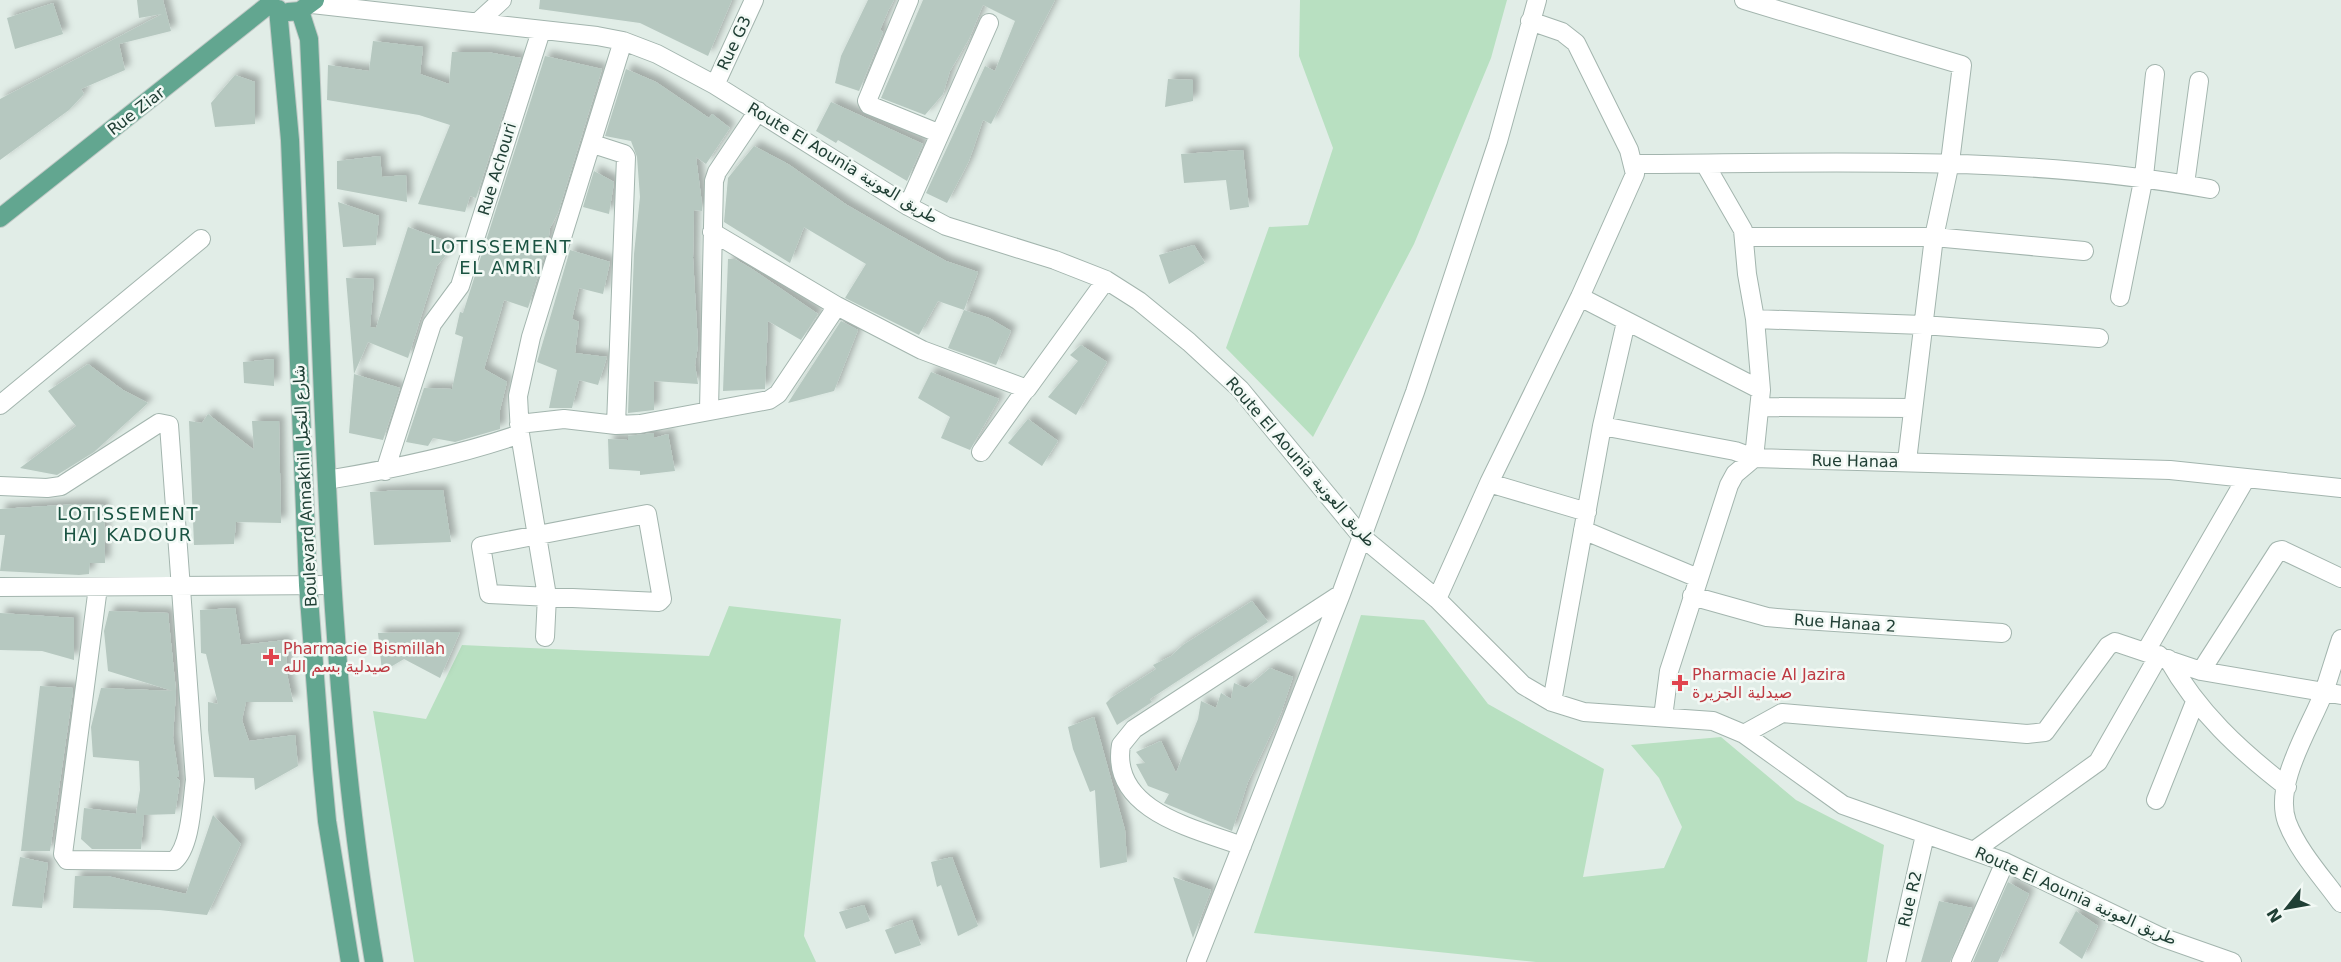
<svg xmlns="http://www.w3.org/2000/svg" width="2341" height="962" font-family="'DejaVu Sans',Vazirmatn,sans-serif">
<style>
.green{fill:#b8e0c1}
.building{fill:#b6c8c0;filter:url(#shadow)}
.lines{fill:none;stroke-linecap:round;stroke-linejoin:round}
.minor-casing{stroke:#a3b5ae;stroke-width:20}
.major-casing{stroke:#c1c9c6;stroke-width:20}
.minor{stroke:#fff;stroke-width:18}
.major{stroke:#62a690;stroke-width:18}
.health-dot{fill:#e0444e;stroke:#f2f9f5;stroke-width:2}
.labels{text-anchor:middle;dominant-baseline:central;stroke-width:5;stroke-linejoin:round;paint-order:stroke}
.street-label{font-size:16px;fill:#203f35;stroke:#f2f9f5}
.health-label{font-size:16px;fill:#be3a42;stroke:#f2f9f5;text-anchor:start}
.neighbourhood-label{font-size:18px;letter-spacing:1.5px;fill:#1a5342;stroke:#f2f9f5}
</style>
<defs>
<filter id="shadow"><feDropShadow dx="5.5" dy="-5.5" stdDeviation="3" flood-color="#0004"/></filter>
</defs>
<rect width="100%" height="100%" fill="#e1ede7"/>
<!-- green -->
<path class="green" d="M1300,0H1507L1491,58L1414,244L1313,437L1226,348L1269,227L1308,225L1333,148L1299,56Z
M729,606L841,619L804,936L816,962H414L373,711L426,719L462,645L709,656Z
M1361,615L1424,620L1488,704L1604,769L1583,877L1664,868L1682,827L1659,778L1631,745L1721,737L1796,800L1884,845L1867,962H1536L1254,933Z"/>
<!-- building -->
<path class="building" d="M137,0H163L171,31L119,44L125,70L81,89L84,94L69,110L0,160V99L162,14L139,18Z
M540,0H732L708,56L640,23L539,9Z
M868,0H894L888,11L880,30L883,32L859,91L835,83L841,56Z
M923,0H1055L991,124L983,120L969,161L947,203L926,193L985,66L995,71L1015,21L983,5L969,39L950,71L943,94L925,115L881,98Z
M53,3L63,34L15,49L7,18Z
M373,41L423,47L420,74L449,84L452,52H487L521,58L476,198L470,196L465,212L418,204L450,125L419,115L327,100L328,65L369,71Z
M545,56L602,69L558,213L550,228L548,243L528,308L504,300L484,369L507,382L500,410V429L455,442L433,438L428,446L406,442L424,388L452,389L463,337L455,334L460,312L463,313Z
M626,69L656,82L709,118L712,114L730,128L706,164L696,157L702,204V211L694,210L693,258L698,345L695,365L698,384L654,381V410L628,413L634,254L640,197L637,157L631,141L605,136Z
M235,75L255,82V124L215,127L211,103Z
M1168,79L1193,80V101L1165,107Z
M831,102L923,144L907,181L838,140L836,143L816,131Z
M754,146L788,164L847,205L899,235L946,261L978,272L964,310L938,301L919,335L845,298L866,264L804,227L790,263L724,222L728,178Z
M1243,150L1249,207L1230,210L1226,180L1184,183L1181,154Z
M380,156L382,177L406,175L407,202L337,189V161Z
M594,171L614,182L609,214L583,207Z
M338,202L379,216L376,245L343,247Z
M408,227L455,244L437,266L408,358L368,342L354,374L346,278L374,279L370,327L376,328Z
M1194,245L1205,263L1169,284L1159,255Z
M570,250L610,262L603,294L579,288L572,319L579,322L575,353L607,357L598,385L579,380L572,408H549L557,370L537,362Z
M728,259H735L752,269L818,314L801,340L768,321L765,389L723,391Z
M964,310L989,318L1011,331L996,365L948,348Z
M841,321L858,330L834,391L788,403Z
M1081,345L1107,362L1076,415L1048,397L1078,361L1070,355Z
M274,359V386L244,383L243,362Z
M88,364L123,390L148,403L94,452L57,475L20,468L76,426L48,391Z
M931,372L999,399L970,450L941,438L950,417L918,398Z
M354,374L400,388L383,440L349,433Z
M208,414L254,450L252,421H279L281,523L236,522L234,544L194,545L189,421L202,423Z
M1028,419L1058,441L1042,466L1008,443Z
M654,433V438L668,434L675,471L640,475V471L609,469L608,439L628,440V436Z
M403,490H443L451,542L374,545L370,492Z
M78,504L104,505L105,563H90L89,574L79,575L0,571L5,535H0V509Z
M1252,601L1268,622L1150,699L1152,702L1117,725L1106,703L1111,698L1156,669L1153,665L1171,656L1183,645Z
M235,608L241,645L286,640L287,674L293,702H246L242,720L249,741L295,735L298,766L255,790L254,778L214,777L208,730V702L218,704L206,654L201,653L200,610Z
M109,611L168,613L176,691L173,738L179,777H176L180,781L175,814L144,815L141,849H92L81,839L84,808L136,814L140,790L139,761L93,757L91,727L101,688L173,691L108,671L104,631Z
M0,613L74,618V660L42,651L0,650Z
M460,632L440,678L404,659L382,672L378,633Z
M1270,668L1293,677L1281,713L1248,782L1232,831L1164,803L1169,794L1148,786L1136,764L1145,763L1136,752L1161,741L1176,773L1198,719L1201,701L1216,708L1221,693L1231,699L1234,683L1246,688Z
M40,686L73,688V691L50,851H21Z
M1094,717L1125,830L1127,862L1100,868L1095,790L1090,792L1073,749L1068,727Z
M213,815L241,844L207,915L159,910L73,908L75,876H107L186,894Z
M20,857L48,863L42,908L12,906Z
M952,857L978,926L958,936L941,885L937,887L931,862Z
M1173,877L1211,890L1193,938Z
M2008,882L2029,894L1998,962H1973Z
M1939,901L1972,908L1950,962H1921Z
M864,905L870,921L846,929L839,912Z
M2076,911L2098,926L2082,959L2059,943Z
M912,920L921,945L895,954L885,930Z"/>
<g class="lines">
<defs>
<path id="minor" d="M909,0L867,101L869,105L938,133
M1744,0L1962,65L1950,162L1934,237L1907,461
M312,4L597,36L623,41L657,54L715,85L908,206L946,226L1055,260L1106,280L1139,301L1189,342L1240,389L1362,537L1437,599L1523,685L1552,702L1584,712L1713,721L1744,734L1843,805L2005,862L2161,937L2232,962
M478,22L502,0
M715,85L754,0
M593,144L624,154L626,157L616,425
M1634,164C1826,163 2020,154 2210,189
M2185,184L2199,81
M908,206L989,23
M712,232L837,306L922,350L1027,389L1106,280
M1744,237H1934L2084,251
M1580,297L1761,390
M2120,297L2144,176L2155,74
M1755,319L1923,325L2099,338
M0,405L201,239
M1761,407L1912,408
M709,410L714,181L717,172L758,111
M519,424L564,419L616,425L640,424L769,400L778,394L837,306
M1602,426L1626,322
M981,452L1026,389
M385,471L432,324L460,286L541,31
M327,480C393,469 457,456 520,434
M1489,483L1587,512
M0,486L47,488L61,486L159,423L169,425L195,780C192,801 191,847 174,861L67,860L63,854L98,587
M647,514L662,599L659,602L489,594L481,546Z
M1583,530L1698,578
M0,587L332,585
M1692,596L1767,617L1789,619L2002,633
M1437,599L1489,483L1580,297L1635,174L1629,150L1576,43L1562,32L1530,21
M545,637L547,596L520,434L518,396L531,337L623,41
M2341,639C2335,657 2330,674 2324,692C2310,728 2273,784 2287,822C2298,851 2323,878 2341,903
M2146,651L2245,480
M2168,659C2198,712 2239,750 2287,787
M2201,671L2278,551L2282,550L2341,578
M1552,702L1602,426L1735,451L1754,458L1761,390L1755,319L1747,274L1743,230L1705,164
M1663,717L1669,671L1729,485L1735,474L1754,458L2170,470L2341,488
M1744,734L1782,713L2027,734L2045,732L2108,646L2115,642L2201,671L2341,695
M2156,800L2195,702
M1242,846C1196,829 1110,811 1121,745L1134,729L1341,594
M1975,850L2098,762L2159,655
M1196,962L1341,594L1415,392L1498,141L1537,0
M1896,962L1925,835
M1961,962L2005,862"/>
<path id="major" d="M278,9L290,140L308,585L322,769L327,821L350,962
M300,11L309,39C324,347 322,657 374,962
M288,12L300,11L315,0
M0,218L271,3"/>
</defs>
<!-- minor casing -->
<use href="#minor" class="minor-casing"/>
<!-- major casing -->
<use href="#major" class="major-casing"/>
<!-- minor -->
<use href="#minor" class="minor"/>
<!-- major -->
<use href="#major" class="major"/>
</g>
<!-- markers -->
<g class="health-dot">
<path d="M268 648h6v6h6v6h-6v6h-6v-6h-6v-6h6z"/>
<path d="M1677 674h6v6h6v6h-6v6h-6v-6h-6v-6h6z"/>
</g>
<g class="labels">
<!-- street labels -->
<g class="street-label">
<text transform="translate(734 43) rotate(-65)">Rue G3</text>
<text transform="translate(136 111) rotate(-38)">Rue Ziar</text>
<text transform="translate(843 163) rotate(31)">Route El Aounia طريق العونية</text>
<text transform="translate(497 169) rotate(-73)">Rue Achouri</text>
<text transform="translate(1855 461) rotate(1)">Rue Hanaa</text>
<text transform="translate(1301 462) rotate(49)">Route El Aounia طريق العونية</text>
<text transform="translate(305 486) rotate(-93)">Boulevard Annakhil شارع النخيل</text>
<text transform="translate(1845 623) rotate(4)">Rue Hanaa 2</text>
<text transform="translate(2076 896) rotate(24)">Route El Aounia طريق العونية</text>
<text transform="translate(1910 899) rotate(-77)">Rue R2</text>
</g>
<!-- health labels -->
<g class="health-label">
<text x="283" y="648">Pharmacie Bismillah<tspan x="283" dy="18">صيدلية بسم الله</tspan></text>
<text x="1692" y="674">Pharmacie Al Jazira<tspan x="1692" dy="18">صيدلية الجزيرة</tspan></text>
</g>
<!-- neighbourhood labels -->
<g class="neighbourhood-label">
<text x="501" y="246">LOTISSEMENT<tspan x="501" dy="21">EL AMRI</tspan></text>
<text x="128" y="513">LOTISSEMENT<tspan x="128" dy="21">HAJ KADOUR</tspan></text>
</g>
</g>
<!-- north arrow -->
<g transform="translate(2287 908) rotate(239)" stroke="#f2f9f5" stroke-width="4.5" paint-order="stroke">
<path d="M0-4.5L10 22L0 15L-10 22Z" fill="#203f35"/>
<text y="-9" font-size="16" font-weight="bold" text-anchor="middle" fill="#203f35">N</text>
</g>
</svg>
